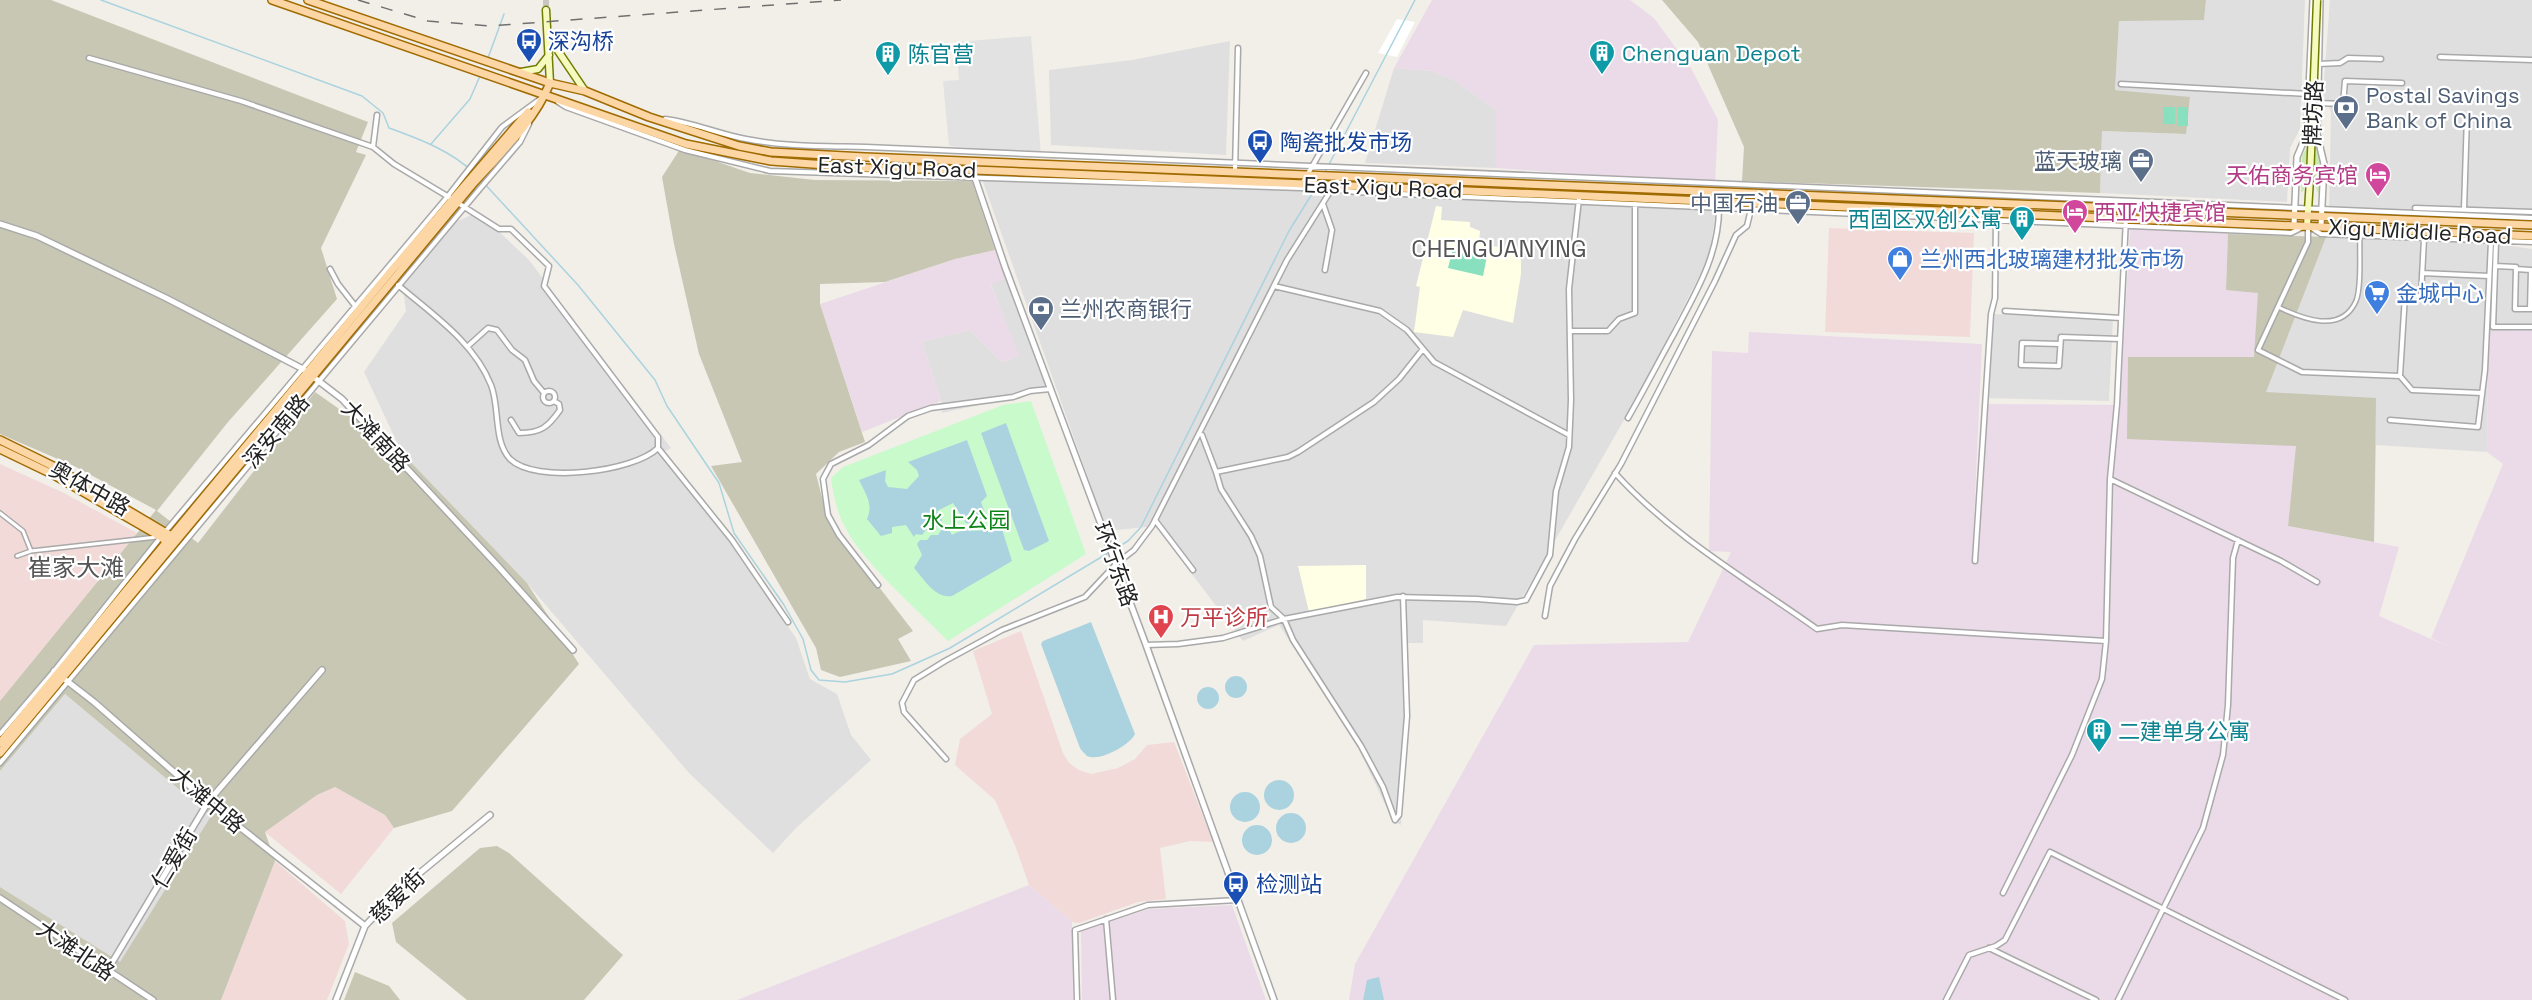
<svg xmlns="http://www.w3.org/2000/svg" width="2532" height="1000" font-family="'Space Grotesk','Noto Sans SC',sans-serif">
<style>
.residential{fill:#e0dfdf}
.commercial{fill:#f2dad9}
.industrial{fill:#ebdbe8}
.education{fill:#ffffe5}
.construction{fill:#c7c7b4}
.grass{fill:#cdebb0}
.park{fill:#c8facc}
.pitch{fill:#88e0be}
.parking{fill:#e2e2e2}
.water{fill:#aad3df}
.pier{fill:#fff}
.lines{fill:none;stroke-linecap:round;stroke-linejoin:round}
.stream{stroke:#aad3df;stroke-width:1.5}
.secondary-tunnel{stroke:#c8c6c1;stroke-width:6;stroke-dasharray:6 3;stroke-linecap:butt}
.pedestrian-casing{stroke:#a9a9a9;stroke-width:6}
.minor-casing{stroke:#a9a9a9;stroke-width:7}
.tertiary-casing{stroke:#a9a9a9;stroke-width:8}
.secondary-casing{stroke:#707d05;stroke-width:9}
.primary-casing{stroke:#a06b00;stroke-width:10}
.pedestrian{stroke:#fff;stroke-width:3}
.minor{stroke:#fff;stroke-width:4}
.tertiary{stroke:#fff;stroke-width:5}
.secondary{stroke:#f7fabf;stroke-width:6}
.primary{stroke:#fcd6a4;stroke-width:7}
.rail{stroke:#707070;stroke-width:1.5;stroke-dasharray:12 12;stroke-linecap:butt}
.minor-bridge-casing{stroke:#a9a9a9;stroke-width:7;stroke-linecap:butt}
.secondary-bridge-casing{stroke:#707d05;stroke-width:9;stroke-linecap:butt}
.minor-bridge{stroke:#fff;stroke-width:4}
.secondary-bridge{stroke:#f7fabf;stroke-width:6}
.labels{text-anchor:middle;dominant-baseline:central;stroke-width:4.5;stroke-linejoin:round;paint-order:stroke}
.transit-label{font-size:22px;fill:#164399;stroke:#fff;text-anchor:start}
.culture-label{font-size:22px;fill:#0d838f;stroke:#fff;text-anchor:start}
.service-label{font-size:22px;fill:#4e5e75;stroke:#fff;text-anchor:start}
.street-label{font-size:22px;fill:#222;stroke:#fff}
.hotel-label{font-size:22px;fill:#b23c85;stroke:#fff;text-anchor:end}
.shop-label{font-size:22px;fill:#366cbe;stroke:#fff;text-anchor:start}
.park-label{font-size:22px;fill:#0c8416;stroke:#fff}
.health-label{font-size:22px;fill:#be3a42;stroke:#fff;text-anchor:start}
.neighbourhood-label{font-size:24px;fill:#555;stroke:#fff}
</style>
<rect width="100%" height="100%" fill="#f2efe9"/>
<!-- residential -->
<path class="residential" d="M2206,0H2305L2300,129L2290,148L2287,202L2100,193L2102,131L2185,134L2190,98L2115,90L2119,20H2204Z
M2330,0H2532V214L2329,211L2331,112L2323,94Z
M1230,41L1226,155L1051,145L1049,70L1132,60Z
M1394,68L1431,71L1454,80L1496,110V168L1365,163Z
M982,179L1293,189L1716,211L1709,257L1640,392L1506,626L1423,620V643H1407L1401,825L1393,821L1351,733L1279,625L1243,641L1155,526L1107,531Z
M478,212L529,260L671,448L660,454L732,545L796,638L810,679L837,694L851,735L871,760L796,828L773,853L689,773L527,583L402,453L364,372L406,311L402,280L451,224Z
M2228,234L2491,243L2532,249V330L2488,332L2487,452L2376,445L2374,542L2128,357H2254Z
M1005,278L1047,390L942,413L941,401L922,342L970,330L1002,362L1018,356L991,284Z
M1991,314L2113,319L2109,401L1985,398Z
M65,694L211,816L120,963L0,887V771Z"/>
<!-- commercial -->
<path class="commercial" d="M1829,228L1974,233L1970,337L1825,332Z
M0,464L64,493L137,533L0,701Z
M1021,631L1063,753L1069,763L1079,770L1091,774L1118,768L1135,759L1147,745L1174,742L1213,842L1190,841L1160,848L1166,899L1138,902L1079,923L1072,922L1029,885L1016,848L995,800L955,765L960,739L992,714L973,651Z
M335,787L385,815L394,828L341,894L265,832L317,795Z
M275,861L345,921L349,944L327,1000H221Z"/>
<!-- industrial -->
<path class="industrial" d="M1432,0H1630L1654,18L1692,70L1718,120L1715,184L1496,168V110L1454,80L1431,71L1394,68Z
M2130,228L2228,234L2226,290L2258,292L2254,357L2128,358L2296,445L2288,526L2399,547L2379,616L2447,646L2431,638L2503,464L2487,452L2488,331L2532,330V1000H1349L1355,964L1534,645L1688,642L1731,552L1709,551L1712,351L1748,353L1749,332L1982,344L1973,542L1985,404L2120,405Z
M995,250L1005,278L991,285L1019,356L1002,362L970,330L922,342L941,401L862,432L820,304L955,259Z
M1029,885L1072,922L1073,1000H737Z
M1232,905L1266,1000H1082L1081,931L1149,909Z"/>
<!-- education -->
<path class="education" d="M1436,206L1442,207L1441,220L1470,222V227L1480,231L1479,243L1521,252V274L1513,323L1463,310L1453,337L1414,332L1420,287L1416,286Z
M1366,565V599L1309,612L1298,566Z"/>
<!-- construction -->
<path class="construction" d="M0,0H51L368,122L356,152L366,155L321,248L337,299L228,422L157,511L198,543L315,392L402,453L527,583L579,664L452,811L394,828L385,815L335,787L317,795L265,832L275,861L221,1000H0V887L120,962L211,816L65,694L0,771V701L156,510L74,466L0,434Z
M1662,0H2206L2204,20L2119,21L2115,90L2190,97L2186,134L2102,131L2100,193L1742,181L1744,147L1698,42Z
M680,149L750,173L815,180L972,181L995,250L955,259L885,282L820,284V304L865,442L839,452L816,474L828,521L913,631L898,639L911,661L840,677L821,670L816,648L711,466L742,462L699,354L674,244L662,177Z
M2228,234L2326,237L2266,392L2376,398L2374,542L2288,526L2296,446L2127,439L2128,357H2254L2258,293L2226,290Z
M497,846L509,853L623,955L584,1000H467L396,942L392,923L480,848Z
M355,972L389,986L400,1000H344Z"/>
<!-- grass -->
<path class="grass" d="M2308,145L2304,190L2301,193L2302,156Z
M2316,146L2321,158L2319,194C2311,182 2315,161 2316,146Z"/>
<!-- park -->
<path class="park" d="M1031,401L1086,554L948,641C919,611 863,563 845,527C837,512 833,494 831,478L843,467L1003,405Z"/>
<!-- pitch -->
<path class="pitch" d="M2163,107H2175V124H2163Z
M2178,107H2188V126H2178Z
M1453,248L1487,256L1483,276L1448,268Z"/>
<!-- parking -->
<path class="parking" d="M1031,36L1041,154L949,146L943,81L959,80L956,42Z"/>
<!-- water -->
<path class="water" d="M1006,423L1049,541L1029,551L1024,550L981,433Z
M967,440L987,496L981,502L988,521L978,525L966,523L953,503L937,511L942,520L934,530H926L922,535L916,534L914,537L906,525L892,527V533L881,536L867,519C874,504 865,493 859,480L886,470L885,481L888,487L907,489L919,476L917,470L908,462Z
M1001,526L1012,561L952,596C935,599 924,579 914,568L922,555L917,544L920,540H927L931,535H938L942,529L949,530L952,535C969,525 975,535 988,528L990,532Z
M1091,622L1135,734C1130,745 1100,762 1087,756C1086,755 1081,750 1080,748L1041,644L1043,641Z
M1225 687a11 11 0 1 1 22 0a11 11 0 1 1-22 0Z
M1197 698a11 11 0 1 1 22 0a11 11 0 1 1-22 0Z
M1264 795a15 15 0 1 1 30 0a15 15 0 1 1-30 0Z
M1230 807a15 15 0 1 1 30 0a15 15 0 1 1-30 0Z
M1276 828a15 15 0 1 1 30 0a15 15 0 1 1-30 0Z
M1242 840a15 15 0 1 1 30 0a15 15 0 1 1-30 0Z
M1379,977L1384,1000H1363L1367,980Z"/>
<!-- pier -->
<path class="pier" d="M1397,19L1415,22L1401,49L1397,57L1378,53Z
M1317,163L1338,164L1323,196L1302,195Z"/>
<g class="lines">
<!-- stream -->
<path class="stream" d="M101,0L362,96L383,113L389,128C419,139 450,150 474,173
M488,58L504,14
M431,144L470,99L480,76
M1325,172L1415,0
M481,180L578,285L655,380L667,406L719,483L734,533L784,605L803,639L811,670L819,680L845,682L892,674L919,662L950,648L1128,541L1141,527L1289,231L1315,189"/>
<!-- secondary-tunnel -->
<path class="secondary-tunnel" d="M546,0V10"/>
<defs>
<path id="pedestrian" d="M2278,307C2301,318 2341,335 2356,301C2362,286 2359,253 2360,236
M0,513L23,531L31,551
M17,556L31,551L157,537"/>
<path id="minor" d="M2440,57L2532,60
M89,58L241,101L373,147L394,164L452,199
M2319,64L2340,63L2348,58L2381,59
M2121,84L2309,94
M558,102L566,107L685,150L770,171L1331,189L1356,192L2291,233L2303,227
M2318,103L2343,104L2345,81L2402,83
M665,119C692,122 718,134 746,139C785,147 826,146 866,147L2532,218
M520,142L529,124
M373,147L377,115
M1235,171L1238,48
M1302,184L1366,73
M1323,204L1332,230L1325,270
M2415,208L2532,212
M2464,209L2467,116
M2308,227V242L2258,350L2302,372L2400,376
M2310,227L2321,234L2532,242
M2424,239L2421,296L2405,295L2400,376L2412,390L2482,393
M2496,242L2493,327H2532
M2495,266L2516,267L2515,309H2532
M330,269L338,284L356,307
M2516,269L2531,270L2530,309
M2422,273L2489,276
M398,285C432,314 474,342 491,385C500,407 493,441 510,459C535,484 634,472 658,448V437L544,286L549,266L511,229H499L458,203
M1274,286L1380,311L1407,330L1434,362L1569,435
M2005,311L2121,318
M1570,331H1608L1619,319L1635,313V204
M2060,344L2022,343L2021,365L2059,366L2061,337L2120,339
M467,347L488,328L497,330L512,350L525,360L534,381L544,393
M543 397a6 6 0 1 1 12 0a6 6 0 1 1-12 0Z
M1628,418C1644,390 1659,361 1675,332C1696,292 1719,255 1719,208
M511,420L519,433C541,433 548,427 560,410L559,404L554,401
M2390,420L2478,427L2485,370L2491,242
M1202,435L1216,472
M658,448L732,540L788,622
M1615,473C1673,537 1748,580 1817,629L1842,625L2106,641
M2110,479L2281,561L2317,582
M1155,520L1193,570
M165,532L448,196L502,127L540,99
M1975,561L1991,314L1995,298L1996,218
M878,585L839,535L828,515L823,479L831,464L869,445L908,416L931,408L1013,397L1030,391L1050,389
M1403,596L1407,716L1399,815L1395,820L1383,787L1361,746L1293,640L1284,619L1271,607L1260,556L1251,536L1221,489L1216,472L1288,457L1298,452L1374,402L1399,379L1423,349
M1545,616L1550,586L1575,539L1621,464L1715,281L1736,235L1747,226L1751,209
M1146,645L1178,644L1223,638L1284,619L1397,597L1477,599L1517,602L1526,600L1550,555L1556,491L1569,447L1571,400L1569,289L1579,199
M0,734L54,671L160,538
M946,759L904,712L902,703L914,680L945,661L1002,630L1085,597L1116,564L1134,550L1152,526L1287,260L1340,176
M0,763L478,191
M2003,893L2072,755L2102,679L2106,641L2110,479L2117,404L2126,218
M1106,919L1113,1000
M1989,948L2096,1000
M1077,1000L1075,930L1148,905L1237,900
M1946,1000L1969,955L1996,946L2005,940L2050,852L2345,1000
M2118,1000L2203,828L2223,755L2228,705L2233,558L2238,540"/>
<path id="tertiary" d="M2320,0L2317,134L2324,164L2321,226
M974,166L975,178L1005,267L1146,645L1274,1000
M0,224L37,236L166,298L303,369L342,399L497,565L573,650
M2294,225L2297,157L2307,133L2313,0
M54,671L94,702L208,802L365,926
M0,898L153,1000
M107,971L208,802L322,670
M336,1000L365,926L398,891L490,815"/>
<path id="secondary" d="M546,10L550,83
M550,39L585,91
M521,72L538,69L549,55
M2307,226L2310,179"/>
<path id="primary" d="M272,0L686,144L771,161L868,168L974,170L2532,236
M308,0L550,83L585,91L649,117L739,146L771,152L865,157L2532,225
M0,440L55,467L173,537
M0,449L52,474L161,537L168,543
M0,743L392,270L528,112
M0,753L472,185C500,154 534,122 550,83"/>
</defs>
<!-- pedestrian casing -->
<use href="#pedestrian" class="pedestrian-casing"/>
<!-- minor casing -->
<use href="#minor" class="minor-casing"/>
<!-- tertiary casing -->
<use href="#tertiary" class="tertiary-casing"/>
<!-- secondary casing -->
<use href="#secondary" class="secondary-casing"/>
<!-- primary casing -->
<use href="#primary" class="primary-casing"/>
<!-- pedestrian -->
<use href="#pedestrian" class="pedestrian"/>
<!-- minor -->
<use href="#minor" class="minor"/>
<!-- tertiary -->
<use href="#tertiary" class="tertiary"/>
<!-- secondary -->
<use href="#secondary" class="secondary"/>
<!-- primary -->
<use href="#primary" class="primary"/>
<!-- rail -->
<path class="rail" d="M358,0L428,21L489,26L841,0"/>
<defs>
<path id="minor-bridge" d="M478,191L520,142"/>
<path id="secondary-bridge" d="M2310,179L2317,0"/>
</defs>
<!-- minor-bridge casing -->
<use href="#minor-bridge" class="minor-bridge-casing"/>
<!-- secondary-bridge casing -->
<use href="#secondary-bridge" class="secondary-bridge-casing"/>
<!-- minor-bridge -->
<use href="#minor-bridge" class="minor-bridge"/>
<!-- secondary-bridge -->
<use href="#secondary-bridge" class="secondary-bridge"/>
</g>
<!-- icons -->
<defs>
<symbol id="bus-pin" viewBox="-11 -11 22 30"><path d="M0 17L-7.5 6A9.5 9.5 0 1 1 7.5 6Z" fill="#1a4fb4" stroke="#fff"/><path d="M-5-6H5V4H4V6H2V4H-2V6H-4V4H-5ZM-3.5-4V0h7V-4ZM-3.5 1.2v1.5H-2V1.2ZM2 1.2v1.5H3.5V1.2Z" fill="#fff"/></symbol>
<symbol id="building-pin" viewBox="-11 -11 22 30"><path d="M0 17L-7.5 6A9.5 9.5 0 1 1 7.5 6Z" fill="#0f9aa8" stroke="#fff"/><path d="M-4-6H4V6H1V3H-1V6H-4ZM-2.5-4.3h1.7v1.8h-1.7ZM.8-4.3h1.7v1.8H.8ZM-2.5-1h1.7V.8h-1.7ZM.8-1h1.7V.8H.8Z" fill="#fff"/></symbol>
<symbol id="bank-pin" viewBox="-11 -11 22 30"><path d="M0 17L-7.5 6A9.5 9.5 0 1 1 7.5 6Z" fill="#5c6f8a" stroke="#fff"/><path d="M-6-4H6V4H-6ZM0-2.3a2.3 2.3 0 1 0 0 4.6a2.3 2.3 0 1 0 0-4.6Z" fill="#fff"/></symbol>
<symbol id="office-pin" viewBox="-11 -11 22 30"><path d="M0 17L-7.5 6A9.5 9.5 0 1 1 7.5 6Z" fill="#5c6f8a" stroke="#fff"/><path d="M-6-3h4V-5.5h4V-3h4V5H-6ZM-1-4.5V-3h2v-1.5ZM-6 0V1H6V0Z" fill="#fff"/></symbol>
<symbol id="hotel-pin" viewBox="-11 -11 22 30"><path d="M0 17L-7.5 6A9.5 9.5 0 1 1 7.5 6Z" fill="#d1479c" stroke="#fff"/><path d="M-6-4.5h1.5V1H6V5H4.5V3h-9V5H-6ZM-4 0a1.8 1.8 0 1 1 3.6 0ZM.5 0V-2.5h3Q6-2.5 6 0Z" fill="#fff"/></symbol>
<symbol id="shop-pin" viewBox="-11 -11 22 30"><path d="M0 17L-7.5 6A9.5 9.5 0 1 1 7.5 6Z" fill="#3f7fe0" stroke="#fff"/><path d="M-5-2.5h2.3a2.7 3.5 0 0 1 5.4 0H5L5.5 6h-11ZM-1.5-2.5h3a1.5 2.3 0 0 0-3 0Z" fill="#fff"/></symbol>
<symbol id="supermarket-pin" viewBox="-11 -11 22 30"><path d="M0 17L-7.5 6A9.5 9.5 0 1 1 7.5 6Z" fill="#3f7fe0" stroke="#fff"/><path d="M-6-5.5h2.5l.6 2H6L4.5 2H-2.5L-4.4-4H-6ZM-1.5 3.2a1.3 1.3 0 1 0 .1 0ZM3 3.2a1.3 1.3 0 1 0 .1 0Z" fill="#fff"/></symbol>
<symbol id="hospital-pin" viewBox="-11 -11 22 30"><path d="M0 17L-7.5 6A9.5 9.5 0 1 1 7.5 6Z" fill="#e0444e" stroke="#fff"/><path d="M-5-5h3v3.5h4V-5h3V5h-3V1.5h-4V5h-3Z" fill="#fff"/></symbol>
</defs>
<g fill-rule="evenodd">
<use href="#bus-pin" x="514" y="26" width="30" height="40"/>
<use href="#building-pin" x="1587" y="38" width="30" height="40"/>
<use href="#building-pin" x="873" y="39" width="30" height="40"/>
<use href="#bank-pin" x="2331" y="93" width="30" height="40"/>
<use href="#bus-pin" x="1245" y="127" width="30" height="40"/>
<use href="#office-pin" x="2126" y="146" width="30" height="40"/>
<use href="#hotel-pin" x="2363" y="160" width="30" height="40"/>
<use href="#office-pin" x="1783" y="188" width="30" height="40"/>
<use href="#hotel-pin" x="2060" y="197" width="30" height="40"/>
<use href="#building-pin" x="2007" y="204" width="30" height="40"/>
<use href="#shop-pin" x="1885" y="244" width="30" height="40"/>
<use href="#supermarket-pin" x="2362" y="278" width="30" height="40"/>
<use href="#bank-pin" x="1026" y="294" width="30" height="40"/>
<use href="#hospital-pin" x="1146" y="602" width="30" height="40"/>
<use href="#building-pin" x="2084" y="716" width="30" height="40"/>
<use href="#bus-pin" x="1221" y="869" width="30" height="40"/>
</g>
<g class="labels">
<!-- transit labels -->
<g class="transit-label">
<text x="548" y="41">深沟桥</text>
<text x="1280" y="142">陶瓷批发市场</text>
<text x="1256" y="884">检测站</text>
</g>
<!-- culture labels -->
<g class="culture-label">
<text x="1622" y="53">Chenguan Depot</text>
<text x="908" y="54">陈官营</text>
<text x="2002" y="219" text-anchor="end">西固区双创公寓</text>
<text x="2118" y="731">二建单身公寓</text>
</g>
<!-- service labels -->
<g class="service-label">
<text x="2366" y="95">Postal Savings<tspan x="2366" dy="25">Bank of China</tspan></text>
<text x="2122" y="161" text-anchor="end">蓝天玻璃</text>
<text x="1778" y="203" text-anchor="end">中国石油</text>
<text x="1060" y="309">兰州农商银行</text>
</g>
<!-- street labels -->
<g class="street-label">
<text transform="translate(2313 113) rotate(-88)">牌坊路</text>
<text transform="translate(897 167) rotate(2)">East Xigu Road</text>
<text transform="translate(1383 187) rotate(2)">East Xigu Road</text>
<text transform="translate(2420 231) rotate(3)">Xigu Middle Road</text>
<text transform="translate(276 431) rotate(-50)">深安南路</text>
<text transform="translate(376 436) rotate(47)">大滩南路</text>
<text transform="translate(90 488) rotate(29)">奥体中路</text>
<text transform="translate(1116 564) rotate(70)">环行东路</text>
<text transform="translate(208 800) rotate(40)">大滩中路</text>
<text transform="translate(174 858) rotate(-59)">仁爱街</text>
<text transform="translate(397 896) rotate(-44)">慈爱街</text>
<text transform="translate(76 950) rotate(34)">大滩北路</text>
</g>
<!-- hotel labels -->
<g class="hotel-label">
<text x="2358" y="175">天佑商务宾馆</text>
<text x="2094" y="212" text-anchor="start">西亚快捷宾馆</text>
</g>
<!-- shop labels -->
<g class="shop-label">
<text x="1920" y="259">兰州西北玻璃建材批发市场</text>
<text x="2396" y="293">金城中心</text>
</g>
<!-- park labels -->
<g class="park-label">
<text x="966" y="520">水上公园</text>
</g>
<!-- health labels -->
<g class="health-label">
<text x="1180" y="617">万平诊所</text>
</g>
<!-- neighbourhood labels -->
<g class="neighbourhood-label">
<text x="1499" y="248">CHENGUANYING</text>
<text x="76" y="567">崔家大滩</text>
</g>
</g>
</svg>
